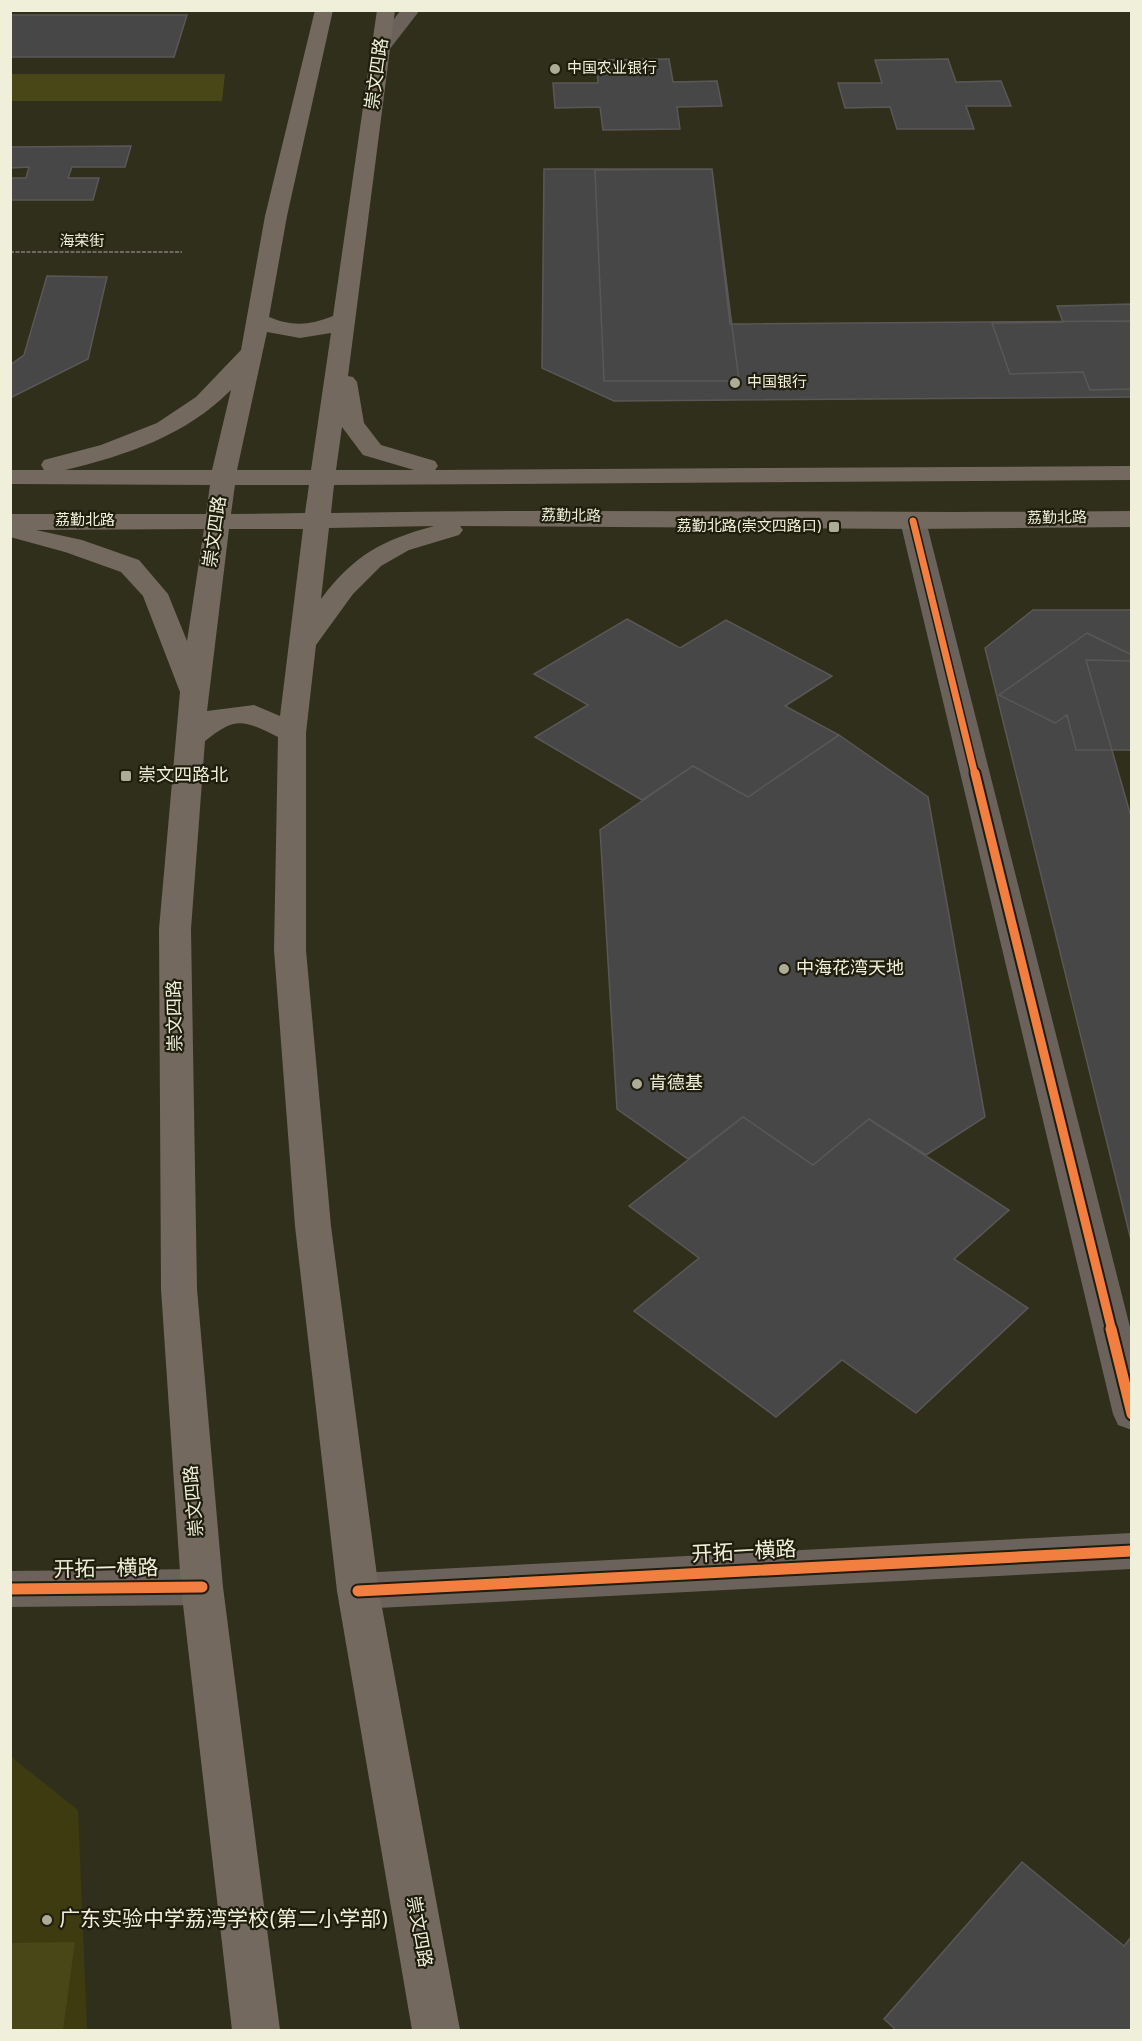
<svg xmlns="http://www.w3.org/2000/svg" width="1142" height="2041" font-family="Overpass,'Noto Sans SC',sans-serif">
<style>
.built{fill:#3e3b11}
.green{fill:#494618}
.building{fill:#484748;stroke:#595856;stroke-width:1.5}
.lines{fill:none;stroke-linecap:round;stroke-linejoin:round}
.path{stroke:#6e6960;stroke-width:2;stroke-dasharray:4 1.5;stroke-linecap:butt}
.minor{fill:#6b625b;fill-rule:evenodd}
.major{fill:#73695f;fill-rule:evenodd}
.cycleway-far2-casing{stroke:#1e1d0e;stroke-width:10}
.cycleway-far1-casing{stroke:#1e1d0e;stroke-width:13}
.cycleway-casing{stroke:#1e1d0e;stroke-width:15}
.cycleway-far2{stroke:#f27e40;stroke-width:7}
.cycleway-far1{stroke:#f27e40;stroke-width:9}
.cycleway{stroke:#f27e40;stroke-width:11}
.poi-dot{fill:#acac97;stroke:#1e1d0e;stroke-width:2}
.labels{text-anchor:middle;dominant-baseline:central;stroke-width:4.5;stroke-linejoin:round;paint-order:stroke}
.far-poi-label{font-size:15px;fill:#efefda;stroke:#1e1d0e;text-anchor:start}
.far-street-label{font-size:15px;fill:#efefda;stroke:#1e1d0e}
.street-label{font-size:18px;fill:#efefda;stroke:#1e1d0e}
.poi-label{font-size:18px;fill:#efefda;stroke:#1e1d0e;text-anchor:start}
.near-street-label{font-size:21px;fill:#efefda;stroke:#1e1d0e}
.near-poi-label{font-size:21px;fill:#efefda;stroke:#1e1d0e;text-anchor:start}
</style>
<rect width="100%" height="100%" fill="#302f1b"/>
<!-- built -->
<path class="built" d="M10,1756L78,1810L87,2030H11Z"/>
<!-- green -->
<path class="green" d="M11,74H225L222,101H11Z
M75,1942L63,2030H11V1943Z"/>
<!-- building -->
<path class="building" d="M10,15H187L174,57H10Z
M669,59L673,82L717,81L722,106L677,107L680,129L603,130L600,107L555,108L553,83H598L596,60Z
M948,59L956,82L1001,81L1011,106H966L974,129H897L890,107L845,108L838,83H882L875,60Z
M131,146L125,167H72L68,178H99L93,200H10V178H26L29,167L10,168V147Z
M544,169H712L730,324L1132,321V397L614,401L542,368Z
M712,169L739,381H604L595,170Z
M47,276L107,277L88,359L10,398V365L24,355Z
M1132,304V389L1090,390L1083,372L1010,374L992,323L1063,322L1057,306Z
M1033,610H1132V661L1086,660L1132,820V1244L985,648Z
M627,619L680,648L726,620L832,676L785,706L839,735L748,797L693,766L642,800L535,737L588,705L534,674Z
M1087,633L1132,655V750H1076L1067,715L1055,723L999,695Z
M839,735L928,797L985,1117L926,1155L869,1119L813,1165L743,1117L688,1159L617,1109L600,830L693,766L748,797Z
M743,1117L813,1165L869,1119L1009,1210L954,1259L1028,1308L916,1413L842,1360L776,1417L634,1311L699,1258L629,1206Z
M1022,1862L1124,1946L1132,1936V2030H896L884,2019Z"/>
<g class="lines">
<!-- path -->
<path class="path" d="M10,252H182"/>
<!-- minor -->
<path class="minor" d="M401,10H420L389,50H375L373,46Z
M913,513L922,516L926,521L1132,1335V1430L1118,1425L1113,1414L900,521L904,516Z
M1132,1533V1569L358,1609L343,1604L337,1591L343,1578L358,1573Z
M202,1569L217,1574L223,1587L217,1600L202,1605L10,1607V1571Z"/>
<!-- major -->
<path class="major" d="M315,10H333L287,216L269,317C293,327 310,325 333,316L377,10H395L348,376L353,377L357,382L364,423L381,445L435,461L438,466L435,470L1132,466V480L334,485L331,513C598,508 865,514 1132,511V527L913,529L460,526L463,530L459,535L409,550L381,566L353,594L316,645L306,733V950L331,1226L379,1591L460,2030H412L337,1591L295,1226L274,950L278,737C243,720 236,716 205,741L191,929L197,1289L223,1587L280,2030H232L181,1587L161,1289L159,929L180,692L143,596L121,572L65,552L10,537V514H206L210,485L10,484V470H44L41,465L44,460L101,445L157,423L196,397L241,350L265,216ZM267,332L300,338L331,333L311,470H237ZM231,390L212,470H65C127,455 185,436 231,390ZM342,427L363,455L414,470H336ZM235,485H309L305,513L231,514ZM434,526C382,540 354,555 321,599L329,528ZM204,529L187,641L168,594L139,560L82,540L36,530ZM229,529H303L280,716L254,705L207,711Z"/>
<defs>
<path id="cycleway-far2" d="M913,521L975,775"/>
<path id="cycleway-far1" d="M975,773L1112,1331"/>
<path id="cycleway" d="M1111,1329L1132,1414
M10,1589L202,1587
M358,1591L1132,1551"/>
</defs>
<!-- cycleway-far2 casing -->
<use href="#cycleway-far2" class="cycleway-far2-casing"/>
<!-- cycleway-far1 casing -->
<use href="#cycleway-far1" class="cycleway-far1-casing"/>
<!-- cycleway casing -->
<use href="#cycleway" class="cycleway-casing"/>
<!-- cycleway-far2 -->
<use href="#cycleway-far2" class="cycleway-far2"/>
<!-- cycleway-far1 -->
<use href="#cycleway-far1" class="cycleway-far1"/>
<!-- cycleway -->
<use href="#cycleway" class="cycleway"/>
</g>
<!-- markers -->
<g class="poi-dot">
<circle cx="555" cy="69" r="6"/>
<circle cx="735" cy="383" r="6"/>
<rect x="828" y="521" width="12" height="12" rx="3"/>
<rect x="120" y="770" width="12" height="12" rx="3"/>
<circle cx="784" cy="969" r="6"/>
<circle cx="637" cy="1084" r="6"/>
<circle cx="47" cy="1920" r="6"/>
</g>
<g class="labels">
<!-- far-poi labels -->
<g class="far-poi-label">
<text x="567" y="69">中国农业银行</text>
<text x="747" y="383">中国银行</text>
<text x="822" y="527" text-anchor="end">荔勤北路(崇文四路口)</text>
</g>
<!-- far-street labels -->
<g class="far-street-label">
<text x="82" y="242">海荣街</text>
<text transform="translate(571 517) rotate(1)">荔勤北路</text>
<text transform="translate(1057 519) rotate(-1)">荔勤北路</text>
<text x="85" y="521">荔勤北路</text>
</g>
<!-- street labels -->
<g class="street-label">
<text transform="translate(378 74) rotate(-82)">崇文四路</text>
<text transform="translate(216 532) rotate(-82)">崇文四路</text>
<text transform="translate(176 1016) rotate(-91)">崇文四路</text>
<text transform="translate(195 1501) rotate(-95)">崇文四路</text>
<text transform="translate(418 1932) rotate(80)">崇文四路</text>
</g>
<!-- poi labels -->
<g class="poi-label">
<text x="138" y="776">崇文四路北</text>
<text x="796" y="969">中海花湾天地</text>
<text x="649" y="1084">肯德基</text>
</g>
<!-- near-street labels -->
<g class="near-street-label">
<text transform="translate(744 1553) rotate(-3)">开拓一横路</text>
<text transform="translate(106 1570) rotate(-1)">开拓一横路</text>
</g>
<!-- near-poi labels -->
<g class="near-poi-label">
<text x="59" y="1920">广东实验中学荔湾学校(第二小学部)</text>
</g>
</g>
<!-- border -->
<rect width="1142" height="2041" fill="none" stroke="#efefda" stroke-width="24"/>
</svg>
